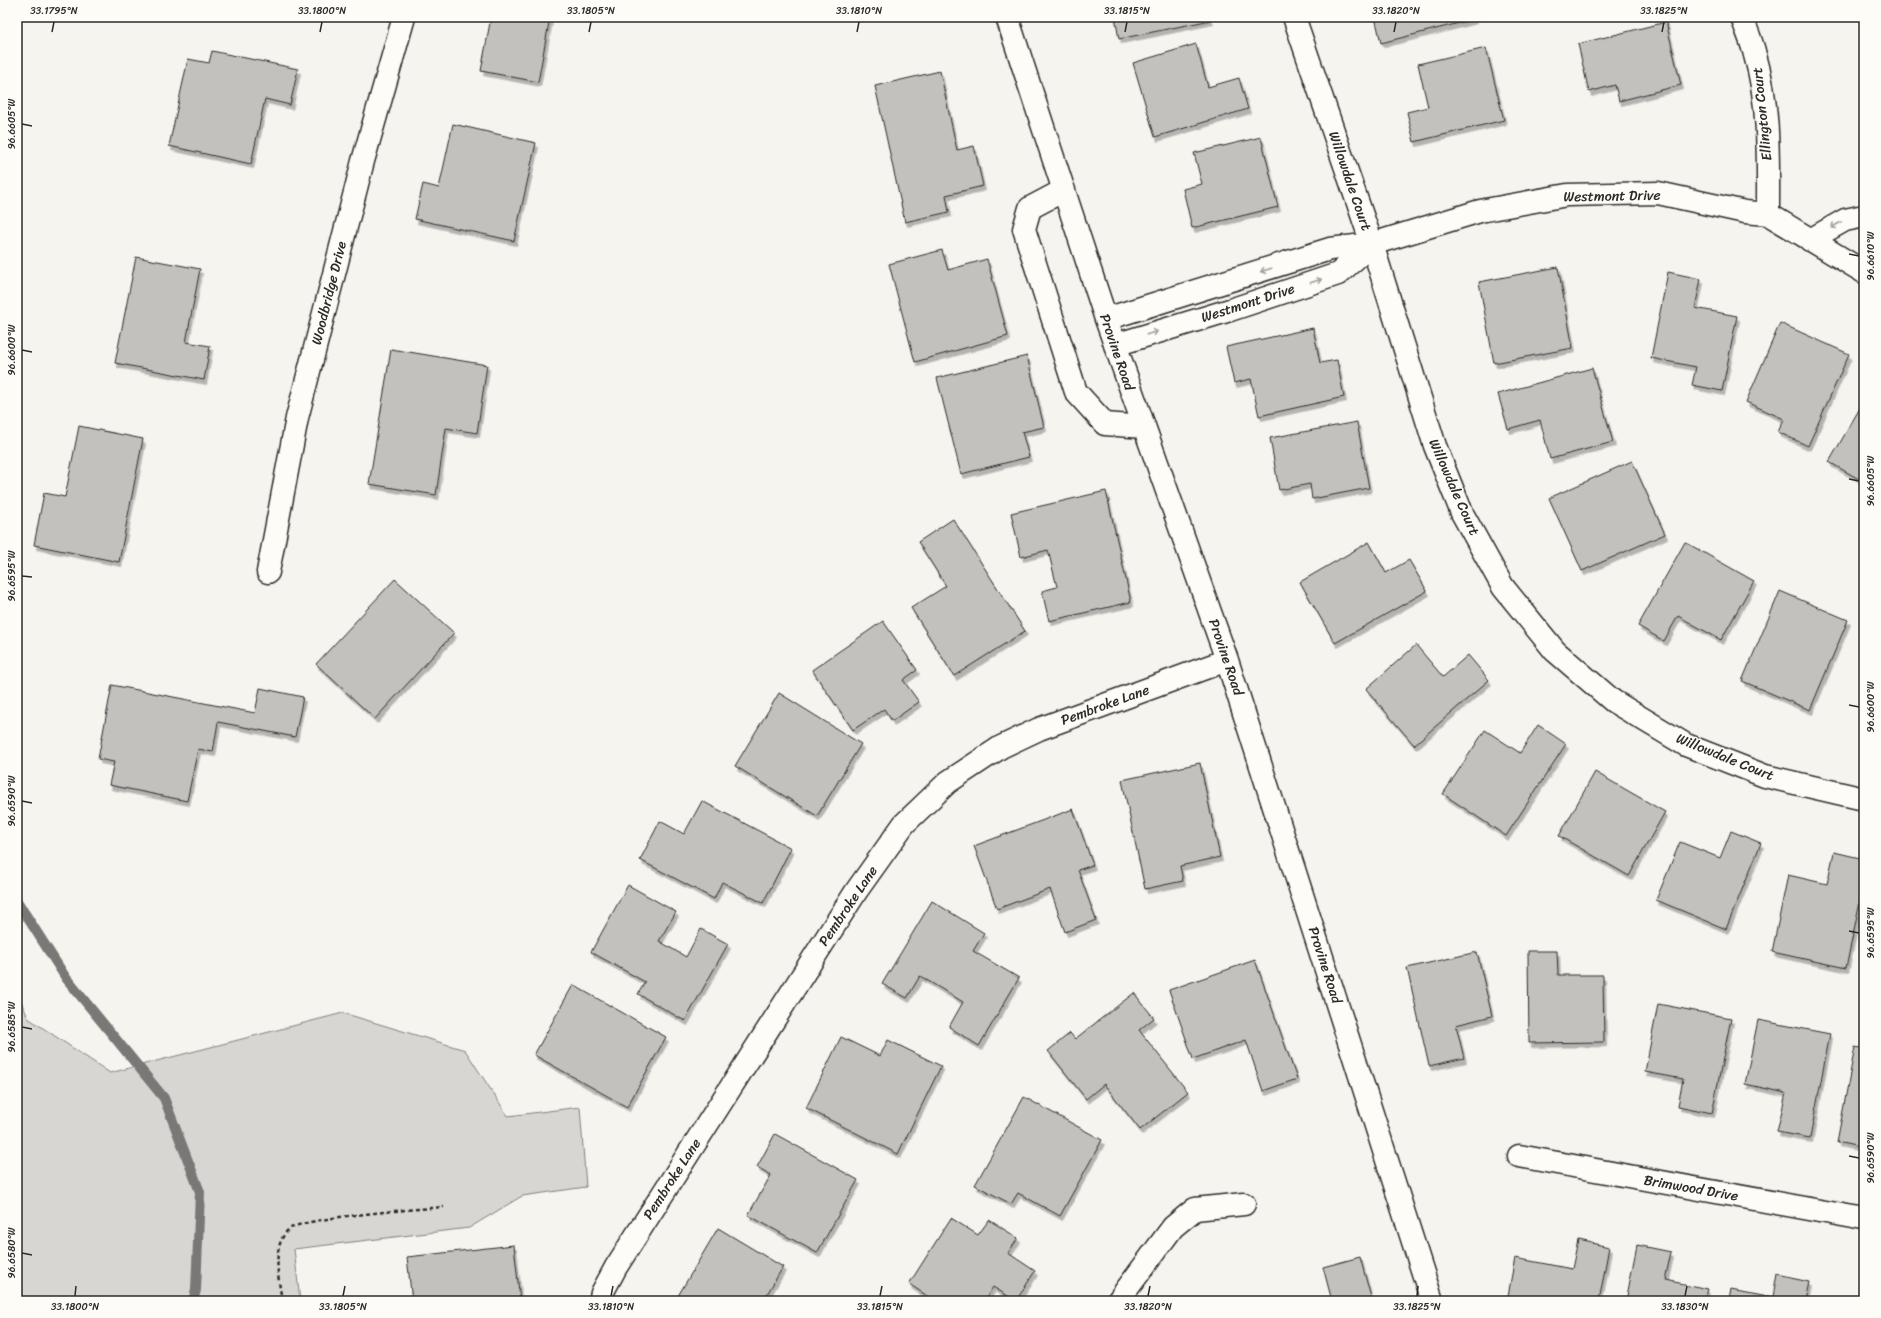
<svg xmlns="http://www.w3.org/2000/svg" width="1881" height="1318" font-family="Sriracha,sans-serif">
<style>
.green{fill:#d7d6d2;stroke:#81807e}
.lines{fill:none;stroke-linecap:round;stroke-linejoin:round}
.stream{stroke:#797877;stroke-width:10}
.building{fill:#c2c1be;stroke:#2b2b2b;filter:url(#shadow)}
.minor-casing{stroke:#2b2b2b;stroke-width:25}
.path{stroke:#2b2b2b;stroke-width:2.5;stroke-dasharray:4 3;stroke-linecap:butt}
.minor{stroke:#fdfcf7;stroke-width:22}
.oneway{stroke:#9e9e9b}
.ticks{fill:none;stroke:#2b2b2b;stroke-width:1.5}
.labels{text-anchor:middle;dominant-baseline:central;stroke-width:3;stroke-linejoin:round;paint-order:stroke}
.street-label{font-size:14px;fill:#2b2b2b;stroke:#fdfcf7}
.neatline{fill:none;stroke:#2b2b2b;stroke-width:1.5}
.ticks-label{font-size:10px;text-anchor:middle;fill:#2b2b2b}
</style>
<defs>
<filter id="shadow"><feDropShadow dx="2.5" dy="4.5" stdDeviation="0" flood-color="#0004"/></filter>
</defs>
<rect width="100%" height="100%" fill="#f5f4ef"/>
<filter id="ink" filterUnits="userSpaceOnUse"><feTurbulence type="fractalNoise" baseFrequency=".025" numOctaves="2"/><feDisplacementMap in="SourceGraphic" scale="8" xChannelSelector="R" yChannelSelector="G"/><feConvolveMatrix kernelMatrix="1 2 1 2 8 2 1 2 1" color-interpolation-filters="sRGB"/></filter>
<g filter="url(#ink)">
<!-- green -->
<path class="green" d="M17,991L28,1018L110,1073L343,1013L465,1050L508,1116L580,1107L586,1187L522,1196L469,1228L294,1249L300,1301H17Z"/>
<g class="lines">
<!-- stream -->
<path class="stream" d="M17,901L66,978L164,1098L200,1192L196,1290L193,1301"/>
</g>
<!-- building -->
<path class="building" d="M491,17H550L538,82L481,71Z
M1115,17H1210L1211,20L1119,39Z
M1375,17H1474L1475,19L1381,43Z
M1666,22L1681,85L1619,101L1615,85L1589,92L1578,44Z
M1196,44L1208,87L1239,78L1248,109L1155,137L1133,63Z
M1486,48L1504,120L1414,142L1407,112L1428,107L1418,64Z
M212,51L298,69L290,105L265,99L251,164L169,146L188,59L209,63Z
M940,71L957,150L974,146L983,186L946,195L949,212L905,222L875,86Z
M453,124L536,143L514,241L415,219L423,184L439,188Z
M1261,137L1278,207L1192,228L1183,189L1202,184L1194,153Z
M942,250L948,270L987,259L1008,336L915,362L889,264Z
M136,257L200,269L186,342L210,346L204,380L115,363Z
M1558,267L1573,348L1494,363L1479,282Z
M1668,272L1701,279L1695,308L1737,316L1722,391L1692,385L1696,367L1651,358Z
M1780,323L1849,354L1808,446L1778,432L1784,419L1746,402Z
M1313,328L1320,363L1337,360L1344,397L1259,416L1251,379L1234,383L1226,347Z
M391,349L487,365L477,433L446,428L436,495L369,484Z
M1027,356L1044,427L1022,432L1029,457L961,474L937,378Z
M1592,368L1613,442L1550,459L1540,420L1508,429L1498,394Z
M1864,401V482L1829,462Z
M1357,422L1369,488L1312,499L1310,484L1279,490L1270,438Z
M79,426L143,439L119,562L34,545L44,493L65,497Z
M1632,461L1665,534L1582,571L1549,498Z
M1106,491L1131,602L1049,621L1042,591L1057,587L1048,550L1021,557L1011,513Z
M953,519L1025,631L954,676L911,608L946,586L918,542Z
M1369,542L1386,573L1409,560L1427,591L1335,643L1300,582Z
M1685,542L1754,581L1721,640L1678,616L1664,641L1638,626Z
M395,579L454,633L375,719L316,664Z
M1780,591L1848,620L1810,710L1742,681Z
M883,621L917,670L903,680L919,702L892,721L884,709L853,730L812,670Z
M1416,645L1443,677L1468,655L1489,680L1414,745L1366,689Z
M112,685L255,713L260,688L303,697L295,737L218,722L213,752L198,749L187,801L109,785L114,762L98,759Z
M779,693L861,744L817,816L735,766Z
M1538,725L1566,744L1506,836L1443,794L1485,730L1520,753Z
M1200,763L1220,857L1180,866L1183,881L1145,889L1122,780Z
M1595,772L1665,812L1629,876L1559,836Z
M702,801L791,848L763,903L722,882L714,899L640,860L660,821L684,834Z
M1073,809L1093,865L1078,870L1096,920L1065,932L1050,889L997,909L974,846Z
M1731,831L1761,843L1726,929L1656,900L1680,842L1720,858Z
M1834,852L1864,859V882L1846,968L1772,952L1788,875L1827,884Z
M628,885L676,912L659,941L686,957L701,929L728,944L685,1021L638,994L645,982L591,952Z
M932,901L984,933L973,951L1019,978L979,1046L949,1027L963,1002L920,976L907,998L882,984Z
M1528,951H1557L1558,975H1603L1604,1042L1529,1043Z
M1477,952L1492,1016L1456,1025L1464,1058L1429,1066L1407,968Z
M1255,960L1297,1079L1263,1091L1246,1040L1193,1059L1169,990Z
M573,985L666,1037L627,1107L534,1055Z
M1134,993L1154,1018L1139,1030L1188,1092L1140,1130L1104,1084L1086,1099L1048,1051L1070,1033L1075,1039Z
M1658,1004L1731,1018L1712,1113L1678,1106L1683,1079L1645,1072Z
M1758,1020L1830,1034L1810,1138L1777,1132L1786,1093L1745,1084Z
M841,1037L880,1056L888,1040L941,1066L898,1154L806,1108Z
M1855,1047L1864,1049V1148L1837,1142Z
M1024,1097L1102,1140L1060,1216L1018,1193L1011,1204L975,1185Z
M775,1134L858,1180L817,1253L748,1215L771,1175L757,1167Z
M951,1218L978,1235L989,1220L1018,1238L1008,1253L1035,1271L1016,1301L993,1287L984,1301H935L909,1284Z
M718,1228L783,1267L763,1301H675Z
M1578,1240L1609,1247L1599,1301H1507L1515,1258L1572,1269Z
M514,1245L520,1301H412L407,1257Z
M1637,1245L1671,1252L1665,1280L1708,1289L1705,1301H1626Z
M1360,1257L1372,1301H1332L1323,1267Z
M1776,1275L1810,1282L1806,1301H1729L1731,1290L1772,1298Z"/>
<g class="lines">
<defs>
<path id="minor" d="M1007,17L1106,319L1227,660L1432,1301
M1294,17L1372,244L1435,446L1462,513L1503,587L1555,651L1613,701L1686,745L1765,776L1864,799
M1742,17C1746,29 1752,42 1755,55C1770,106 1768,161 1768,214
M1064,190L1030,208L1024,229L1076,392L1105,424L1144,427
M1810,240L1845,220L1864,216
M1106,319L1330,249L1372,244L1480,211L1567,195L1658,193L1745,212L1768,214L1864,272
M1115,345L1230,310L1338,274L1372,244
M268,572L297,418L363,161L404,17
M1519,1156L1864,1219
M600,1301L602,1293L616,1267L857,890L904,824L948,782L1001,747L1039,729L1227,660
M1118,1301L1173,1227L1195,1209L1244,1204"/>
</defs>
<!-- minor casing -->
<use href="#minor" class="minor-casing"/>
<!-- path -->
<path class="path" d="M282,1301C279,1280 271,1247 288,1230C301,1217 419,1209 444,1207"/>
<!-- minor -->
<use href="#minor" class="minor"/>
</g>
<!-- one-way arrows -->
<defs><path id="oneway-shaft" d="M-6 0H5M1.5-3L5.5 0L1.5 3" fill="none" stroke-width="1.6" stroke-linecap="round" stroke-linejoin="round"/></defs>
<g class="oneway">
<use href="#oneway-shaft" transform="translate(1836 225) rotate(150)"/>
<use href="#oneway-shaft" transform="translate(1266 270) rotate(162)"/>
<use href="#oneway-shaft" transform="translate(1316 281) rotate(-18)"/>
<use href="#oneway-shaft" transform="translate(1152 333) rotate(-17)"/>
</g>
</g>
<!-- ticks -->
<path class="ticks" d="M52,32L54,22M320,32L322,22M589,32L591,22M857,32L859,22M1125,32L1127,22M1394,32L1396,22M1662,32L1664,22M22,124L32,126M1849,254L1859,256M22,350L32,352M1849,479L1859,481M22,576L32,577M1849,705L1859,707M22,801L32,803M1849,931L1859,933M22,1027L32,1029M1849,1156L1859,1158M22,1253L32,1255M75,1296L76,1286M343,1296L345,1286M611,1296L613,1286M880,1296L882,1286M1148,1296L1150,1286M1417,1296L1418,1286M1685,1296L1687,1286"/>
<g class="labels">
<!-- street labels -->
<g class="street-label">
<text transform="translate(1762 114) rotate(-96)">Ellington Court</text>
<text transform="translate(1350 181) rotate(71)">Willowdale Court</text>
<text transform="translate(1612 196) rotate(-1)">Westmont Drive</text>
<text transform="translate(329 293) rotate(-76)">Woodbridge Drive</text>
<text transform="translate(1248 303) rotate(-18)">Westmont Drive</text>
<text transform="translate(1117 352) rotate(71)">Provine Road</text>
<text transform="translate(1454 487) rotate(66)">Willowdale Court</text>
<text transform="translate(1226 657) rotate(71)">Provine Road</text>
<text transform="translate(1105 705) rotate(-20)">Pembroke Lane</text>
<text transform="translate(1725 757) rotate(22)">Willowdale Court</text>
<text transform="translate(848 906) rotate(-56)">Pembroke Lane</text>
<text transform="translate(1325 965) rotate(72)">Provine Road</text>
<text transform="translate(672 1179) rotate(-57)">Pembroke Lane</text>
<text transform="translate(1691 1188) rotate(10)">Brimwood Drive</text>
</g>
</g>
<!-- margin -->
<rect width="1881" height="1318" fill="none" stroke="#fdfcf7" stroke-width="44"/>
<rect x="22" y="22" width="1837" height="1274" class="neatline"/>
<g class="ticks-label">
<text x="54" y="14">33.1795°N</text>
<text x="322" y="14">33.1800°N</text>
<text x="591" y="14">33.1805°N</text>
<text x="859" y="14">33.1810°N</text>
<text x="1127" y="14">33.1815°N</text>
<text x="1396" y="14">33.1820°N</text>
<text x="1664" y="14">33.1825°N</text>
<text transform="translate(11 124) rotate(-90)" y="4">96.6605°W</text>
<text transform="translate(1870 256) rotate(-90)" y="4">96.6610°W</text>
<text transform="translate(11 350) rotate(-90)" y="4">96.6600°W</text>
<text transform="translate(1870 481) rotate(-90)" y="4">96.6605°W</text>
<text transform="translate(11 576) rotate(-90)" y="4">96.6595°W</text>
<text transform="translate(1870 707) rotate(-90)" y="4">96.6600°W</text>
<text transform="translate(11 801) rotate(-90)" y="4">96.6590°W</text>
<text transform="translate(1870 933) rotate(-90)" y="4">96.6595°W</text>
<text transform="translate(11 1027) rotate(-90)" y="4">96.6585°W</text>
<text transform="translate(1870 1158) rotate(-90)" y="4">96.6590°W</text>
<text transform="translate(11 1253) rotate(-90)" y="4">96.6580°W</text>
<text x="75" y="1310">33.1800°N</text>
<text x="343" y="1310">33.1805°N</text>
<text x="611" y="1310">33.1810°N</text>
<text x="880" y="1310">33.1815°N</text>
<text x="1148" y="1310">33.1820°N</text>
<text x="1417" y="1310">33.1825°N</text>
<text x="1685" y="1310">33.1830°N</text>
</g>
</svg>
